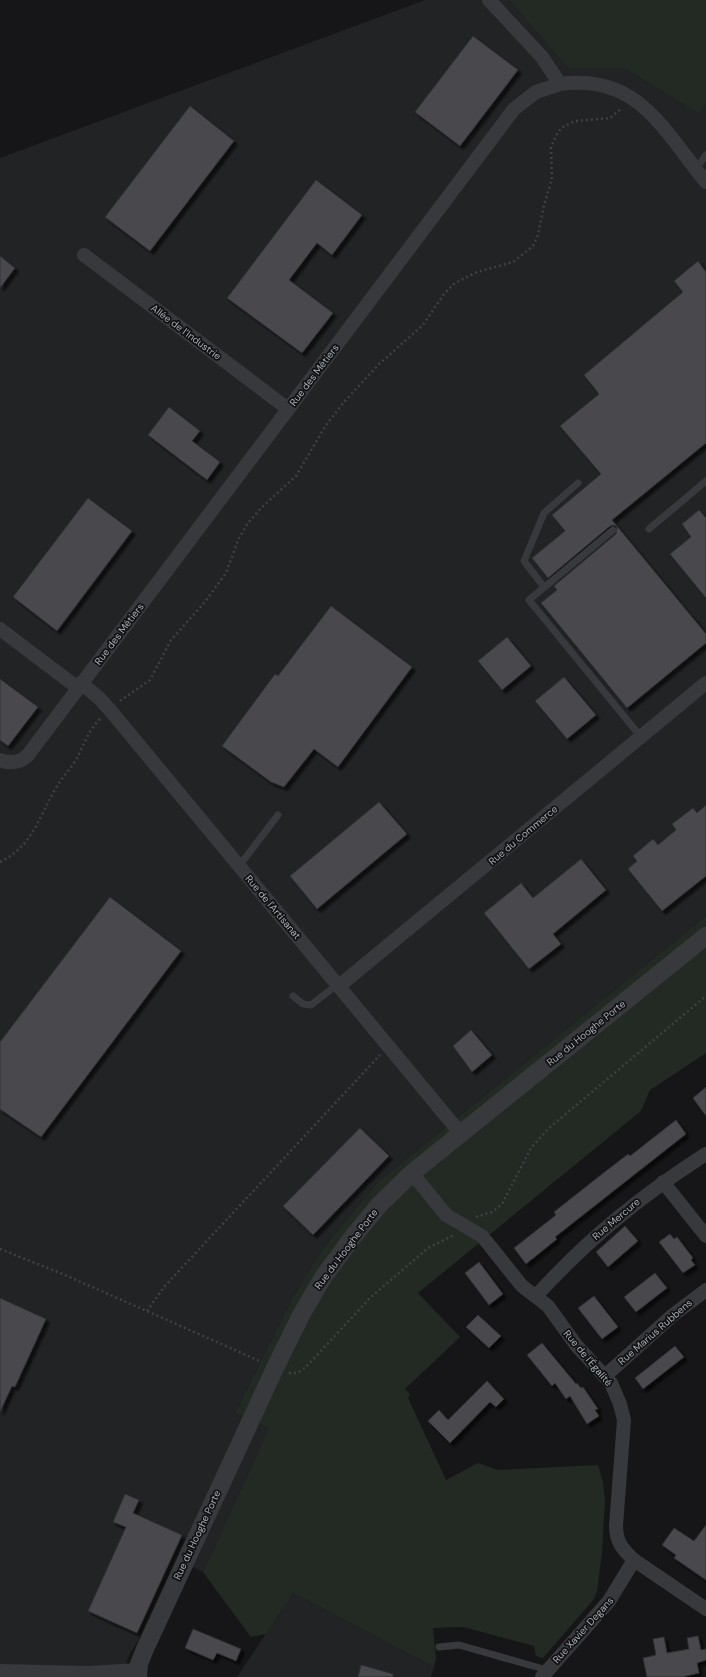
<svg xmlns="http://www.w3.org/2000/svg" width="706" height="1677" font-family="'DM Sans',sans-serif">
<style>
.built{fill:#222325}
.green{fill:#232a23}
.building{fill:#484a4d;stroke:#303134;filter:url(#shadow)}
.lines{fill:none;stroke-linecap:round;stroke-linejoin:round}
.path{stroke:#3e4043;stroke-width:2.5;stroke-dasharray:2 3;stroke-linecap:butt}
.service{stroke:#38393c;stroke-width:7}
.minor{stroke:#38393c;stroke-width:14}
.tertiary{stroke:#38393c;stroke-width:18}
.labels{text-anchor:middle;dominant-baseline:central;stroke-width:3.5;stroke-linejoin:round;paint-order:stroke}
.street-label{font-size:10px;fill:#aab0b6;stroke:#111113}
</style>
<defs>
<filter id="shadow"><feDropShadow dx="3.5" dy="3.5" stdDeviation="1" flood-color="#0009"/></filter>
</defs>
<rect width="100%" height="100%" fill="#161618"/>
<!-- built -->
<path class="built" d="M425,0H509L568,68H624L699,114L706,104V916L378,1182L323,1248L293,1297L235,1413L269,1428L203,1572L178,1560L143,1633L129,1655L126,1664L0,1677V158Z
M293,1593L434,1667L431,1677H237Z"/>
<!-- green -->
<path class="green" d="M509,0H706V104L699,114L624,68H568Z
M706,916V1053L650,1090L641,1111L418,1293L460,1337L405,1389L410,1394L408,1398L446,1480L478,1463L498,1470L598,1465L603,1482L605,1499L602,1553L597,1591L594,1599L543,1658L536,1656L534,1646L463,1627L433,1628L436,1658L434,1667L293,1593L266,1634L251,1637L203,1572L269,1428L235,1413L293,1297L323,1248L378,1182Z"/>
<!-- building -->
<path class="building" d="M473,36L518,70L460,146L415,112Z
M190,106L234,141L150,251L105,217Z
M316,180L362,215L332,255L317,243L289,280L333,313L302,353L227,298Z
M0,256L15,268L0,288Z
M698,261L706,272V443L612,520L706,634V643L627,708L541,603L557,590L554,586L616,534L617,527L614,525L610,526L548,578L532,558L565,531L552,515L601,474L560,426L599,394L584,375L683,292L674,281Z
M169,407L200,431L192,441L220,462L207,480L148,435Z
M88,498L132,531L57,631L13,597Z
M699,510L706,518V598L670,554L691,537L682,524Z
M331,606L412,667L338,767L314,749L284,787L271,782L222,746L275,674L278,676Z
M507,637L531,666L502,690L478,661Z
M564,677L596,715L567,739L535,701Z
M0,679L38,707L8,746L0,740Z
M379,802L407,834L317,909L290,876Z
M706,805V876L662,911L628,869L637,861L633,856L653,839L658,845L676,830L672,824L693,808L697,813Z
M581,859L606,890L553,934L561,944L529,969L484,913L521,883L533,898Z
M110,897L181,951L41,1137L0,1109V1042Z
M471,1030L492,1055L472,1072L453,1046Z
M706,1087V1116L693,1098Z
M676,1120L686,1134L555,1237L557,1239L526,1264L514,1248L556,1215L554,1212L597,1178L628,1154L630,1156Z
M360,1128L389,1156L313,1235L283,1206Z
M625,1226L638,1241L608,1267L596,1252Z
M670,1234L674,1239L677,1237L693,1258L691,1260L695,1265L683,1273L659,1242Z
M479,1262L503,1294L489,1305L465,1273Z
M655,1273L667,1288L636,1312L624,1297Z
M594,1296L618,1327L602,1339L578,1308Z
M0,1298L46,1319L15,1387L12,1386L0,1412Z
M478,1315L501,1336L489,1348L466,1327Z
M542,1343L576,1384L577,1383L581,1388L583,1387L598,1409L595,1410L599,1416L587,1424L570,1396L566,1399L555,1383L552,1386L527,1355Z
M675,1346L684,1357L643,1389L635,1378Z
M487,1381L504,1399L496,1407L490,1402L450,1443L428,1421L439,1410L448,1420Z
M125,1494L139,1500L133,1513L182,1535L137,1633L88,1611L126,1527L113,1522Z
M706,1525V1580L674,1558L676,1555L662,1545L674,1528L694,1541Z
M193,1629L241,1649L236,1661L217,1653L213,1660L185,1648Z
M698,1636L701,1650L706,1649V1660L697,1663L699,1673L682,1677H647L643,1658L656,1655L653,1639L664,1637L667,1653L689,1649L687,1638Z
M361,1665L393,1674V1677H358Z"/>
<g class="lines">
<!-- path -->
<path class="path" d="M120,701L150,680L171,640L204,603L226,573L239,538L248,523L261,508L296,476L326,425L344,402L379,364L423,325L444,294L455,283L477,272L513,262L533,246L538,235L544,205L552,179L551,147L558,132L563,127L575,121L610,118L622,108
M0,862C33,846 39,816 56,788C62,777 71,769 77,758C84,744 89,730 100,719
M476,1217L492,1212L502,1204L531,1148L549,1128L706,996
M0,1249L65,1275L262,1362
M147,1311L164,1287L380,1055
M289,1373H297L305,1368L370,1298L428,1248L454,1235"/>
<!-- service -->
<path class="service" d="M696,169L706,155
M649,529L706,481
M613,530L529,600L641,737
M544,587L524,561L544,513L578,483
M239,866L278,815
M293,996L303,1004L311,1005L338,984
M439,1647L459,1645L547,1670"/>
<!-- minor -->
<path class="minor" d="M489,0L542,57L560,84C638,73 663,130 706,182
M84,255L288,409
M0,629L78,688
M81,683L99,698L110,710L461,1134
M0,760C11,764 20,763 28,755L514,109L536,92L560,84
M339,986L706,683
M412,1173L446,1215L482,1236L522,1286L548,1306L576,1345L611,1383L620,1404L624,1420L616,1526C616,1542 623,1550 634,1560L706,1609
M663,1182L706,1236
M536,1296C589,1238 641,1196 706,1154
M605,1376L673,1315L706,1290
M0,1671L89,1673L138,1670
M542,1677L609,1601L634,1560"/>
<!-- tertiary -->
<path class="tertiary" d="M138,1677L139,1664L145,1649L275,1368L301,1315L324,1276L352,1238L379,1205L412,1173L706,936"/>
</g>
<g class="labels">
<!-- street labels -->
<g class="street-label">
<text transform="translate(186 332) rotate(37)">Allée de l’Industrie</text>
<text transform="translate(314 375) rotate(-53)">Rue des Métiers</text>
<text transform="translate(119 634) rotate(-53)">Rue des Métiers</text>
<text transform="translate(523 835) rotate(-40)">Rue du Commerce</text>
<text transform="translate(273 907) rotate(50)">Rue de l'Artisanat</text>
<text transform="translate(586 1033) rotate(-39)">Rue du Hooghe Porte</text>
<text transform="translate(616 1219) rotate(-40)">Rue Mercure</text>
<text transform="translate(346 1249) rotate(-53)">Rue du Hooghe Porte</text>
<text transform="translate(655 1332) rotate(-41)">Rue Marius Rubbens</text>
<text transform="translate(588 1358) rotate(50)">Rue de l'Égalité</text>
<text transform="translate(197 1535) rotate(-65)">Rue du Hooghe Porte</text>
<text transform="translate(583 1630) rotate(-48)">Rue Xavier Degans</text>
</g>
</g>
</svg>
